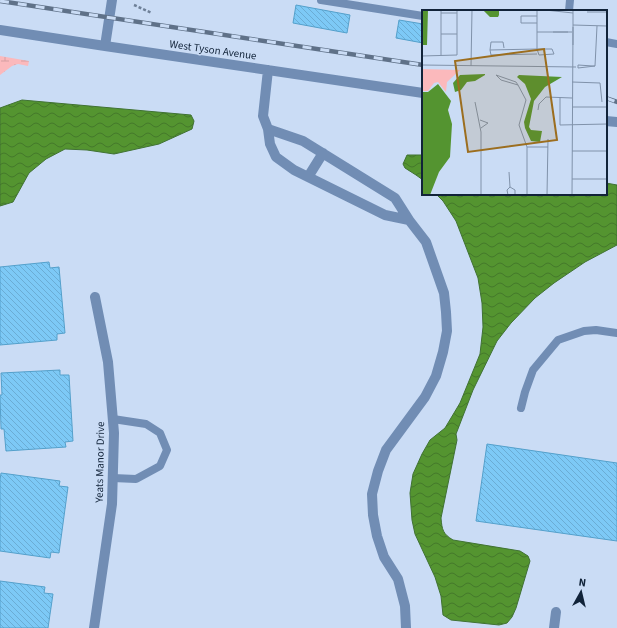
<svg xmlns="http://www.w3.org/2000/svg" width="617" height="628" font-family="'Source Sans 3',sans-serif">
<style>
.wetland{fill:url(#wetland-marsh)}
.water{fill:url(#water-waves);stroke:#407233}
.building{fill:url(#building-back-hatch);stroke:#54a0cb}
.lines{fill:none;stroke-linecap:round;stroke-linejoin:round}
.path{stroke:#6e8098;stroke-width:2.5;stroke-dasharray:3 2;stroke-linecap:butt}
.service{stroke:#718db4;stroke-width:8}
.minor{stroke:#718db4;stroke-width:10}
.rail-casing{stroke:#5f7188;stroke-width:4.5}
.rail{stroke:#cadcf5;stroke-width:3;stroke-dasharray:9;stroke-linecap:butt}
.labels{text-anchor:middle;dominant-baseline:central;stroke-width:3;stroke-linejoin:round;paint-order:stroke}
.street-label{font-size:11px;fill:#112339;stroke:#cadcf5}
.inset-road{fill:none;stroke:#8092aa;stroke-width:1}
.view{fill:#9c6e1f;fill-opacity:0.15;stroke:#9c6e1f;stroke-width:2}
.inset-edge{fill:none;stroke:#112339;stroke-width:2}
</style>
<defs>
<pattern id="wetland-marsh" width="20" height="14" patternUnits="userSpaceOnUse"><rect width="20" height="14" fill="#fbb9bc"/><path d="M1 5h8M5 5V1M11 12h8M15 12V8" fill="none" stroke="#d69fa2"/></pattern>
<pattern id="water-waves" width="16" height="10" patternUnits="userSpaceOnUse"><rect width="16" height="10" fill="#549430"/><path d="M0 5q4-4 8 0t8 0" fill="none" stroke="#44782a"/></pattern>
<pattern id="building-back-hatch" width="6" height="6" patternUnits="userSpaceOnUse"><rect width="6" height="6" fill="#7dc9f6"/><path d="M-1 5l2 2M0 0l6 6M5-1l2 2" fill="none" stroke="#6bacd4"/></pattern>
</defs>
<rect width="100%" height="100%" fill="#cadcf5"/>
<!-- wetland -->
<path class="wetland" d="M0,56L29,61L28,66L18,64L12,66L0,75Z"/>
<!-- water -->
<path class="water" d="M22,100L191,115L194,121L192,129L159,144L114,154L87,150L65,149L46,159L29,173L13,202L0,206V108Z
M407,155H423V180L416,175L405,168L403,164Z
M606,183L617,185V245L585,262L554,283L535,298L511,323L497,341L473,390L456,434L457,440L441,518C442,530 443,534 453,540L520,551L528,556L530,561L516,608L512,617L507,623L499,625L451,620L443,615L441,596L435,577L415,534L412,520L410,493L413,474L422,454L430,440L445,428L460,403L480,354L483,327L482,303L478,278L456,221L443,201L436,194H606Z"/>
<!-- building -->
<path class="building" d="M296,5L350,15L347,33L293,23Z
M399,20L423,24V43L396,38Z
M49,262L50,268L59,267L65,333L57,334V340L0,345V267Z
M60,370V375H69L73,441L65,442L66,447L6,451L4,429H1L0,395H2L1,373Z
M487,444L617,463V541L476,521Z
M1,473L60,481L59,486L68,487L59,553L51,552L50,558L0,551V480Z
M0,581L45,587L44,593L53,594L48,628H0Z"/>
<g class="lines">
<!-- path -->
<path class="path" d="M134,5L152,13"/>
<!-- service -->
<path class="service" d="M321,0L423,16
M569,11L570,0
M606,42L617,44
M521,408L525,392L533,370L558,340L584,331L596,330L617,333
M113,419L146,424L160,433L167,450L160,466L136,479L113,478"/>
<!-- minor -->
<path class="minor" d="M0,30L105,46L423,93
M105,46L112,0
M268,70L263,116L268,129
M606,121L617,122
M268,129L303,141L395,198L409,220L385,215L294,170L276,157L270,144Z
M308,177L323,153
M94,628L112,504L114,433L108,362L95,297
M406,628L405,606L398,579L384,557L377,536L373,515L372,494L378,471L386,450L425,397L436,376L443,352L447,331L446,312L444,293L426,242L409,220
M554,628L556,612"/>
<defs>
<path id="rail" d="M0,1L423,65
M606,98L617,102"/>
</defs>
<!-- rail casing -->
<use href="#rail" class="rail-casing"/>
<!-- rail -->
<use href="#rail" class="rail"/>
</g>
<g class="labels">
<!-- street labels -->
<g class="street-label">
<text transform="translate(213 50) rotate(8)">West Tyson Avenue</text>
<text transform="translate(100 462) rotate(-89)">Yeats Manor Drive</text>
</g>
</g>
<!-- overview -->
<g transform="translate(422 10)">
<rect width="185" height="185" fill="#cadcf5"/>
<path d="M0,59L38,60L25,72L24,82L16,72L12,73L6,81H0Z" fill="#fbb9bc"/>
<path d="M0,0H6L5,35H0ZM61,0H77V5L76,7H68ZM38,65L63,64V65L53,71L45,72L39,80L33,82L31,73ZM97,65L140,67L123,77L112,91L107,117L109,120L120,121L118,132L109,131L103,118L102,112L109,89L103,74L95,67ZM16,74L29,91L26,100L30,114L28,147L17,162L8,185H0V82H6Z" fill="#549430"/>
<path class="inset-road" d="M115,0V22H131M123,0L151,3M165,2H185M19,3H35M115,13H99V6H115M151,15L185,16M115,22V39L68,40L69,45L115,44M146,22H131H150M19,24H35M151,35V0M115,39H130L132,44L117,45ZM68,40L69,32H81L82,38M0,46L35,45V0M19,46V0M0,55L154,57M156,55L171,56H173L156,58ZM49,56L50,0M173,56L175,16M74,65L94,72L96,75L79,70ZM150,72L178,73L180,92M96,75L104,90L97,115L105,137V185M138,87V115L185,114M53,92L59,122V185M150,97H185M116,100L117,94L124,87L150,88M58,110L66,113L59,118M105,137H126M150,141H185M87,162L88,177M150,169H185M86,185L85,180L88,177L93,180V185M125,185L126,129M150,185L151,17"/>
<path class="view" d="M122,39L135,130L46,142L33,51Z"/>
<rect width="185" height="185" class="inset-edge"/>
</g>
<!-- north arrow -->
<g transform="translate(581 592) rotate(8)" stroke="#cadcf5" stroke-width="3" paint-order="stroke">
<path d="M0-3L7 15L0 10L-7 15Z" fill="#112339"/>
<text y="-6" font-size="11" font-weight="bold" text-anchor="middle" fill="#112339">N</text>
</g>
</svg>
